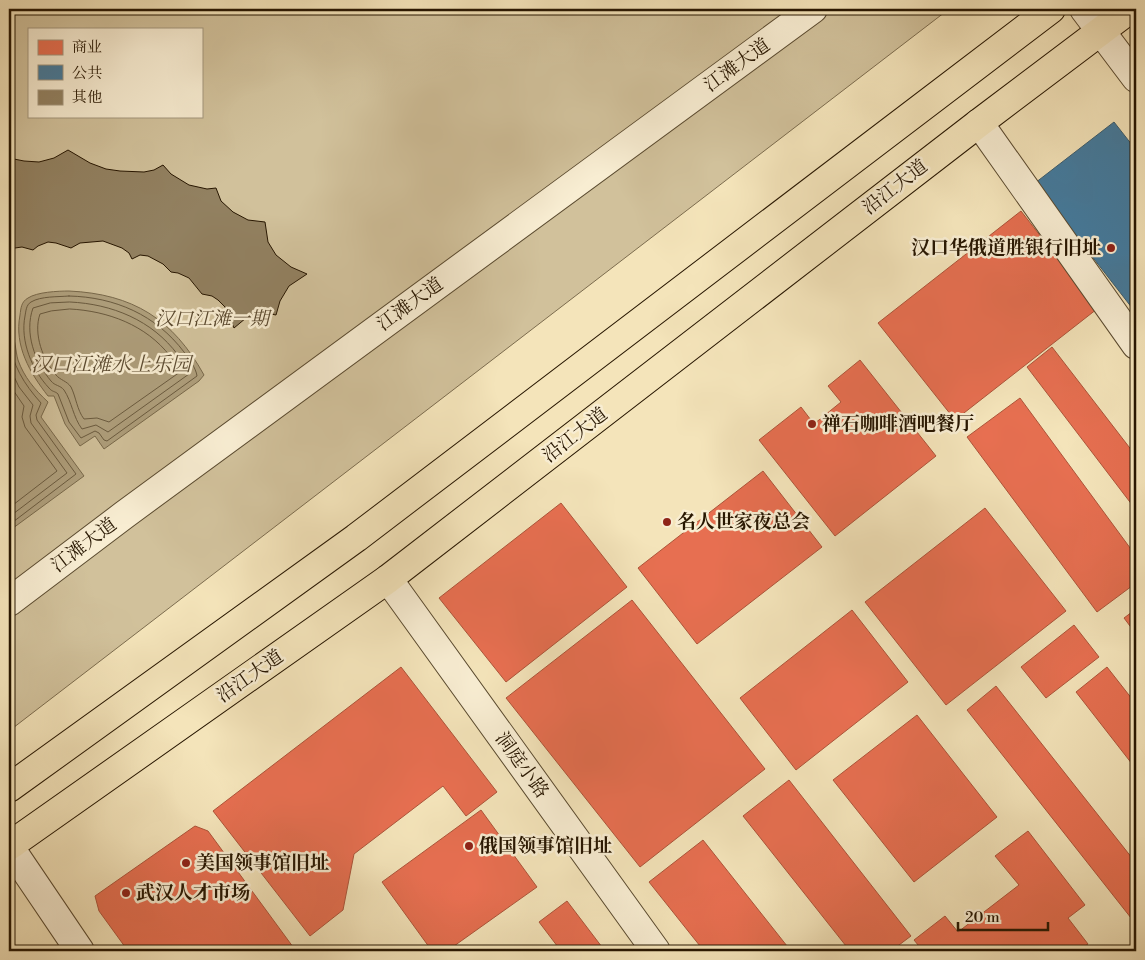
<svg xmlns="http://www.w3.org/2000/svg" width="1145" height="960" font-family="'Libre Bodoni','Noto Serif SC',serif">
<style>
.green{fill:#d1c19b;stroke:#7c6c4e;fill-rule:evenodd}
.water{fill:#ae9e7b;stroke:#78684a}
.shops{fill:#e76f51;stroke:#ad5439}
.public{fill:#457b9d;stroke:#3c5d6e}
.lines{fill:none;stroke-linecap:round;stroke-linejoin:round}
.shore{stroke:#6a5a3e;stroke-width:1}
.building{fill:#928161;stroke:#271601}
.minor-casing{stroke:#5a4a2f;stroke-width:30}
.major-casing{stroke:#271601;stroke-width:30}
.minor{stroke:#f8edd2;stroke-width:28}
.major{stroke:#f4e4ba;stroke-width:28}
.poi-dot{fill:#8f2418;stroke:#f8edd2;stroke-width:2}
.labels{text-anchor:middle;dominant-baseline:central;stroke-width:5;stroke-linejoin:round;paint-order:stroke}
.street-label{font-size:19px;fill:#271601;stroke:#f8edd2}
.poi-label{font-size:19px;font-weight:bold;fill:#271601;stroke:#f8edd2;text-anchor:start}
.park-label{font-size:19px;font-style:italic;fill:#5a492f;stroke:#f8edd2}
.water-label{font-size:20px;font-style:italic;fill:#5d4c32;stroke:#f8edd2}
</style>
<rect width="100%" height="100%" fill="#f4e4ba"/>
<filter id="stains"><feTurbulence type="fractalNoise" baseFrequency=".004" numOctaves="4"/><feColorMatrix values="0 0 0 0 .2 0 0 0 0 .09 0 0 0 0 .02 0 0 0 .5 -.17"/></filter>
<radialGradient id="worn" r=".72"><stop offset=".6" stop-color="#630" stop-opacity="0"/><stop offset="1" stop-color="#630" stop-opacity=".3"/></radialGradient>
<!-- green -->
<path class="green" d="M9,9H949L9,731ZM29,29H201V116H29Z"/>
<!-- water -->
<path class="water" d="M69,291C133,294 173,319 204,375L199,381L104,449L95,436L80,446L65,424L54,396H48C30,373 14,346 20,315C21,308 21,302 28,298C37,292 58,291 69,291Z
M9,330C16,337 15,350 18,360C24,377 35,390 48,402L41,417L84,476L9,531Z"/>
<!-- shops -->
<path class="shops" d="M1021,211L1097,309L955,420L878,323Z
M1052,347L1136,456V510L1027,367Z
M860,360L936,456L835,536L759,440L801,407L814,424L841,402L828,386Z
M1020,398L1136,556V583L1097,612L967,437Z
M763,471L822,547L697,644L638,568Z
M561,503L627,587L506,682L439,598Z
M985,508L1066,611L946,705L865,602Z
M632,600L765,769L640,867L506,698Z
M1136,609V634L1124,618Z
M852,610L908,682L796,770L740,698Z
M1074,625L1099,657L1046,698L1021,667Z
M401,667L497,792L466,816L443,786L354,854L343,910L310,936L213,811Z
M1107,667L1136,704V769L1076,692Z
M996,686L1136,863L1135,923L967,710Z
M917,715L997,817L914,882L833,780Z
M789,780L911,936L891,951H850L743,816Z
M481,810L537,887L447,951H432L382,882Z
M195,826L208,831L296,951H128L99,911L95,896Z
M1028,831L1085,905L1068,918L1088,944L1077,951H923L914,940L945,916L958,932L1019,885L995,856Z
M703,840L791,951H704L649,882Z
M567,901L605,951H561L539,922Z"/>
<!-- public -->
<path class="public" d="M1114,122L1136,150V313L1035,183Z"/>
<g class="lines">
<!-- shore -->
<path class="shore" d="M69,296C115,297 156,315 184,352C189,359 196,368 197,376L107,441L104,440L99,433L95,431L81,438L69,422L58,394C55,391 52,392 49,388C32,370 20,341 25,316C26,311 26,305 31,302C41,296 58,297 69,296Z
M70,302C112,304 152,320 178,355C183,361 188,367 189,374L108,432L96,425L82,429C73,417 72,402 64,390C60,385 55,386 51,381C35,362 24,333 33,308L50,303Z
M70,309C108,311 146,325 170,356C174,361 179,366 180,372L109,422L97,418L84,419C77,410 76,397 71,387C67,381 60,380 56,375C43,360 33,334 40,314L51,311Z
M9,339C12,365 24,384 41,403L36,415L37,420L76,474L9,525
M9,366L19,387L33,405L30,416L31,423L67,473L9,517
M9,384L24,406L22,417L25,427L57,471L9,508"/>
</g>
<!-- building -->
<path class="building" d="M68,150L90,163L106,169L120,171L144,172L154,170L163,165L171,174L189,185L207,189L216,188L221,201L233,212L248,220L265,222L268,242L276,255L291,267L307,274L289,286L280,301L276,315L266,313L254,315L246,318L234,328L225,307L218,300L212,296L202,294L189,278L178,273L171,272L163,264L148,256L140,255L132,259L129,253L122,248L103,241L80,243L71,248L56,243L48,242L38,246L33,250L22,247L15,248L9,251V158L24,161L39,162L54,158Z"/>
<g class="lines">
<defs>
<path id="minor" d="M1084,9L1136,78
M979,123L1136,345
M388,579L656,951
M9,602L124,515L813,9
M9,846L80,951"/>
<path id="major" d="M9,788L356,538L1051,9
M9,846L388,579L979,123L1130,9"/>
</defs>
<!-- minor casing -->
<use href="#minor" class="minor-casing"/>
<!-- major casing -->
<use href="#major" class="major-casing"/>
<!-- minor -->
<use href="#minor" class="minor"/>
<!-- major -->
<use href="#major" class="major"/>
</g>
<!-- markers -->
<g class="poi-dot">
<circle cx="1111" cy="248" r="5"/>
<circle cx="812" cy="424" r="5"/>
<circle cx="667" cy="522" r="5"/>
<circle cx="469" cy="846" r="5"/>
<circle cx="186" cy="863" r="5"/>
<circle cx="126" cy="893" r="5"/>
</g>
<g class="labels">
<!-- street labels -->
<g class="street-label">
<text transform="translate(737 65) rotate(-36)">江滩大道</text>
<text transform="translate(895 187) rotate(-38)">沿江大道</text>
<text transform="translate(410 304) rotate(-36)">江滩大道</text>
<text transform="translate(575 435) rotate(-38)">沿江大道</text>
<text transform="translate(84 545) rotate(-37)">江滩大道</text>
<text transform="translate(250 676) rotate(-35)">沿江大道</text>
<text transform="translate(522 765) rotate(54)">洞庭小路</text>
</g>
<!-- poi labels -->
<g class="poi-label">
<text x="1101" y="248" text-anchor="end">汉口华俄道胜银行旧址</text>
<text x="822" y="424">禅石咖啡酒吧餐厅</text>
<text x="677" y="522">名人世家夜总会</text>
<text x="479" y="846">俄国领事馆旧址</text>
<text x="196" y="863">美国领事馆旧址</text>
<text x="136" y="893">武汉人才市场</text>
</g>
<!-- park labels -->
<g class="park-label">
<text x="212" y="319">汉口江滩一期</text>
</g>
<!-- water labels -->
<g class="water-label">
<text x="111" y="365">汉口江滩水上乐园</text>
</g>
</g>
<!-- margin -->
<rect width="1145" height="960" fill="none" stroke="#f4e4ba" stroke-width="30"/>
<rect x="10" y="10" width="1125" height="940" fill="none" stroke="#271601" stroke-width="2.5"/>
<rect x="15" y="15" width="1115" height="930" fill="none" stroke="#271601"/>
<!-- legend -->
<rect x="28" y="28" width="175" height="90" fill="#f8edd2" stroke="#a4977e"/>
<rect x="38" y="40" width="25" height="15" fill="#e76f51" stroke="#a4977e"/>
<text x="72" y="52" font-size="15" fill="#271601">商业</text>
<rect x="38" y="65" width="25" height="15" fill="#457b9d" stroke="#a4977e"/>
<text x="72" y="78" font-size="15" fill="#271601">公共</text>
<rect x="38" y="90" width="25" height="15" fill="#928161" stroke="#a4977e"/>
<text x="72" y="102" font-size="15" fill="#271601">其他</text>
<!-- scale -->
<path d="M958 922v8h90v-8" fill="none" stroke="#271601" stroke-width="2.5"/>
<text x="965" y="922" font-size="15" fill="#271601" stroke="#f8edd2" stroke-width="4" paint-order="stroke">20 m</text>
<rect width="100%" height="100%" filter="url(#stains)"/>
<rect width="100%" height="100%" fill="url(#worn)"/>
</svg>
